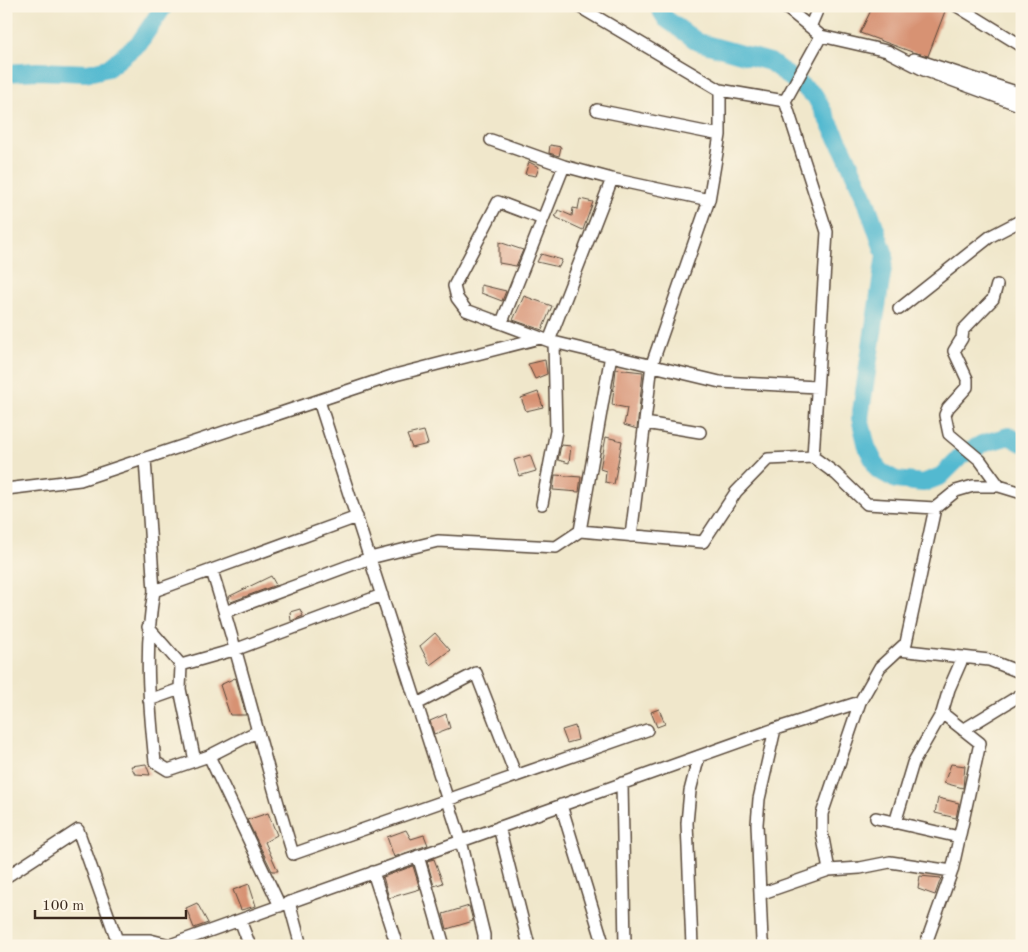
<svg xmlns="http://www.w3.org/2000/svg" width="1028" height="952" font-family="'Old Standard TT',serif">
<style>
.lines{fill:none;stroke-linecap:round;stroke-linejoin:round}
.river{stroke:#52b9d0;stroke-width:18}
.building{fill:#d79273}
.street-casing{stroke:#564638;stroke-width:14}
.street{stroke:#fff;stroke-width:11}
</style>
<rect width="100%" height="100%" fill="#fcf5e5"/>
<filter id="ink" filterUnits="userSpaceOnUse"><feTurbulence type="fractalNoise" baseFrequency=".02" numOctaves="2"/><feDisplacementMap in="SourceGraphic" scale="10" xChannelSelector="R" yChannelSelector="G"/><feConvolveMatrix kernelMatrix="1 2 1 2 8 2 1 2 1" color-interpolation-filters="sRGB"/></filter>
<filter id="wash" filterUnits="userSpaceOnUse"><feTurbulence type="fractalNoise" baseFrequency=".0096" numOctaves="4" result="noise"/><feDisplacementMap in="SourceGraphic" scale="20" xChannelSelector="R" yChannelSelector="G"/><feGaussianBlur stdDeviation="1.12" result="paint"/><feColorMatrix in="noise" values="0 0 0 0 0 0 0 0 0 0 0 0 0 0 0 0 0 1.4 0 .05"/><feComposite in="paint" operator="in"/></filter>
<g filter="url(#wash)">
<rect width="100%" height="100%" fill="#f0e7cb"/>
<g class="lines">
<!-- river -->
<path class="river" d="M658,6L666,19L698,42L770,62L815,96L843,149L865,198L885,255L860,418L867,447L878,470L896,480L923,483L941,476L962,455L982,444L1009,436L1022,443
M6,73L37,71L88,73L108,68L139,43L164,6"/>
</g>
<g id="blocks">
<!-- building -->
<path class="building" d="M873,6H947L928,56L912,52L860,33Z
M550,145L561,147L559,156L549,153Z
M529,162L539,167L536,176L525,174Z
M580,199L593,202L583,230L555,217L558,210L572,216L573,208L578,209Z
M499,242L523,250L516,266L499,263Z
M541,254L562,260L559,267L537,262Z
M481,285L506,291L502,301L481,293Z
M524,296L552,306L542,330L513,320Z
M545,360L547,374L535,379L528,364Z
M616,369L643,372L637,429L624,425L627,408L612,405Z
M538,392L543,407L526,411L521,398Z
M424,431L428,444L412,448L407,435Z
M606,437L622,441L614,484L605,482L606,471L600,469Z
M561,445L571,446L569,463L558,460Z
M530,455L536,471L519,476L514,460Z
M555,475L581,477L579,492L553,490Z
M271,576L276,585L231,602L228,597Z
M300,609L303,616L291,621L290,612Z
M435,633L450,650L430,665L420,646Z
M235,678L236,679L246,715H230L220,685Z
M659,709L665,724L657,727L651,712Z
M446,714L450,728L434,734L430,721Z
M575,726L578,740L567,743L562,730Z
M146,764L150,775L135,774L131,766Z
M951,764L965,766L963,788L944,783Z
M938,798L959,803L956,818L935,813Z
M268,813L277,835L265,842L278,871H272L247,820Z
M406,830L411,839L424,835L428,845L394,857L387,837Z
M434,859L443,883L434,886L427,861Z
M413,866L420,889L389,898L383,877Z
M920,876L941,878L935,895L918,889Z
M249,884L256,906L241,910L233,890Z
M197,903L208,923L194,928L186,908Z
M469,906L473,921L447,929L443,914Z"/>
</g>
</g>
<g filter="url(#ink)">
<use href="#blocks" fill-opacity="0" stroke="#564638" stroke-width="1"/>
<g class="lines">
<defs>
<path id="street" d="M578,6L720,90L785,101
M784,6L821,36L887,51L924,70L1022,106
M957,6L1022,46
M810,27L819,6
M821,36L785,101L827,232L813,457L836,474L867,504L935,508
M914,59L1022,94
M597,110L720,135
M491,140L564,166L612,179L709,200
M543,219L498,202L454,286L457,298L466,310L549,341L720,382L817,387
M997,285L993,299L963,330L962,338L954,351L967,379V387L948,408L945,415L949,434L980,460L999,486
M899,309L991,236L1022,220
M502,322L564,166
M549,341L612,179
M611,355L580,531L703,542L736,492L768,459L813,457
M319,401L461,841L484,935V946
M645,423L700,432
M145,459L154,591
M6,489L80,480L395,375L540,338
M542,504L556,431L554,342
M631,536L652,364L709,200L720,135V90
M212,571C242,665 264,761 293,854L647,730
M225,612L370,558L438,541L556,547L580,531
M148,627L181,665
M899,650L989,660L1022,673
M149,700L180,689
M417,704L476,673L516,776
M963,730L1022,694
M258,731L209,756L168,770L155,762C149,704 144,648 154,591L357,517
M209,756L280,906
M195,761L180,689L181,665L237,649L382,595
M622,783L625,946
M561,805L604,946
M876,818L959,837
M895,823L913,763L942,713
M499,827L529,946
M418,856L444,946
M952,871L890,862L860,868L829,870L822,833V814L860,702L880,667L906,643L935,508L956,491L973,486H999L1022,493
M373,872L397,946
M6,877L78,830L117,940H150L170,945L775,729L860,702
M760,894L829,870
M289,902L301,946
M240,920L250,946
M692,946L687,823L690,791L699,756
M764,946L762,941L757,824L759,799L775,729
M925,946L952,871L980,743L942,713L949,689L963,657"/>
</defs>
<!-- street casing -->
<use href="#street" class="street-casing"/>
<!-- street -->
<use href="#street" class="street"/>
</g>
</g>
<!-- margin -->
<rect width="1028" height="952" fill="none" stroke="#fcf5e5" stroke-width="25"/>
<!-- scale -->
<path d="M35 910v8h151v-8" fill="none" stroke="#3b2a1e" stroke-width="2.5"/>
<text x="42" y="910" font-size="15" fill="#3b2a1e" stroke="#fcf5e5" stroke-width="4" paint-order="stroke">100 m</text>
</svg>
